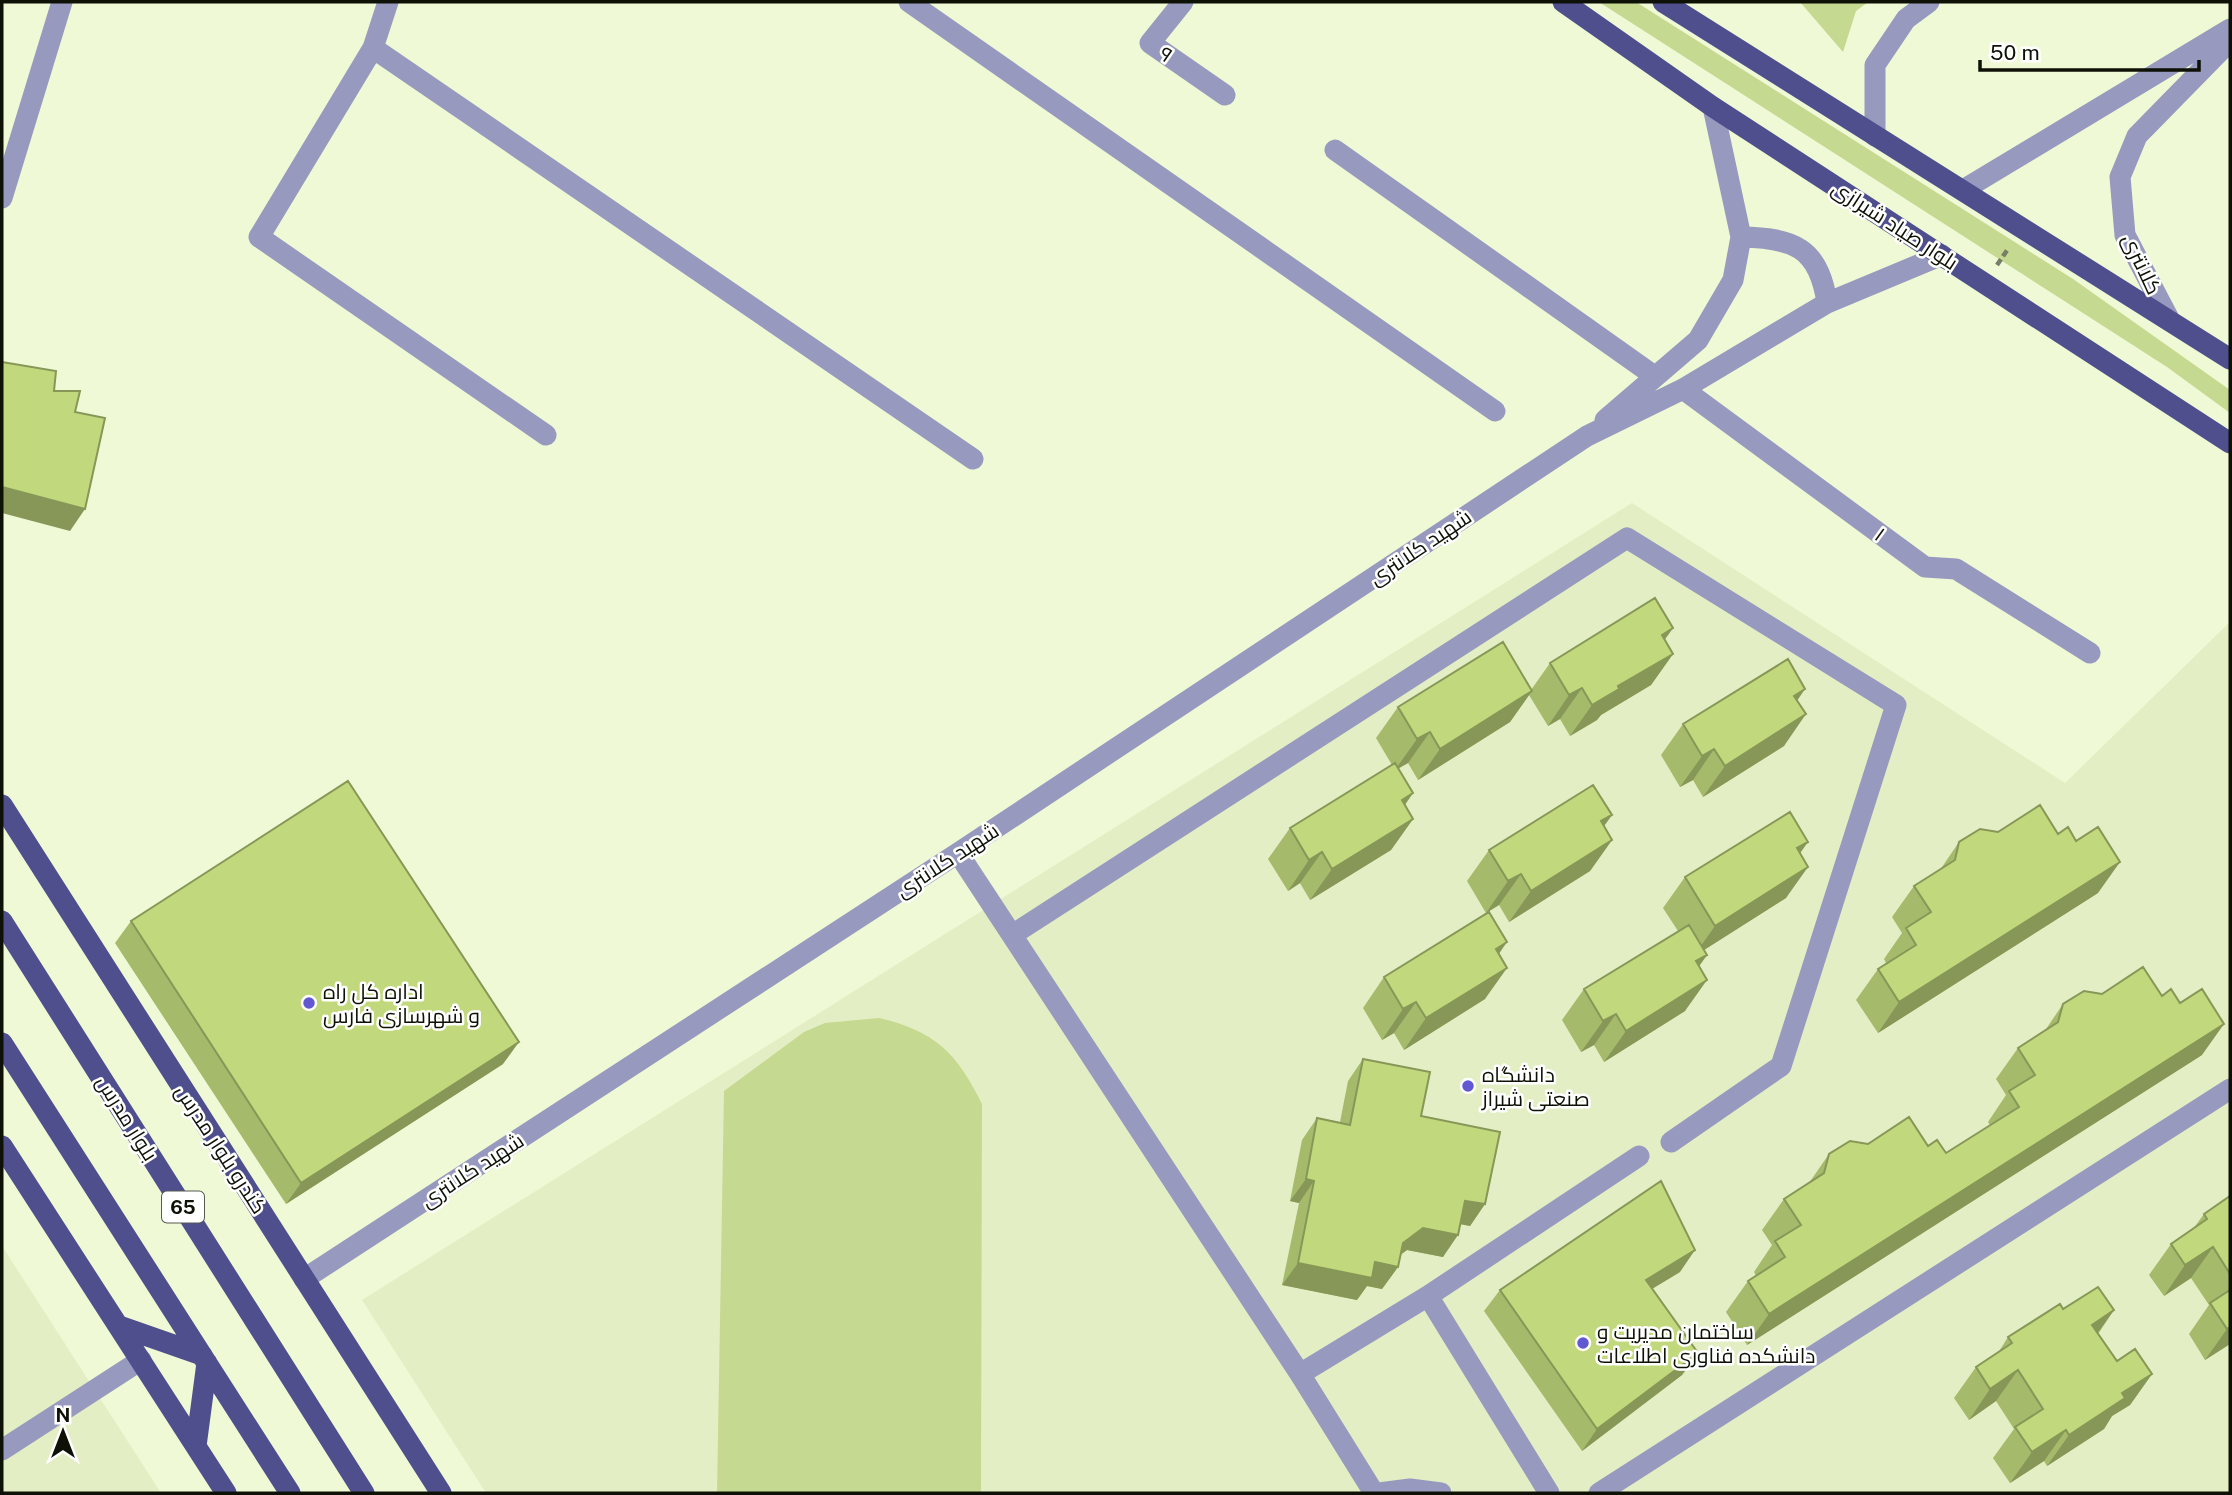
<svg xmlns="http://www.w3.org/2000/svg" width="2232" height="1495" font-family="'Public Sans',Cairo,sans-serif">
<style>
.built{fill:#e3eec4}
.green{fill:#c6d990}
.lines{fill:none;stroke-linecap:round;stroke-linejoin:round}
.path{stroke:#777d66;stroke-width:4.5;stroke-dasharray:7 3.5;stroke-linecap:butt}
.minor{stroke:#979abe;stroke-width:21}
.major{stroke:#4f4f8e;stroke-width:21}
.wall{fill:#a6ba6b}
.shaded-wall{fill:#879757}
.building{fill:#c1d87c;stroke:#879757;stroke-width:2}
.poi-dot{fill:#6259d2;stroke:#fff;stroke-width:2.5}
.labels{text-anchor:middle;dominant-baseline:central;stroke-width:5;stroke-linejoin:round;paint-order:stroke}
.shield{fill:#fff;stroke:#565851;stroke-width:2}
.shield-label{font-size:19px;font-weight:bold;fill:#0e1106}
.street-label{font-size:21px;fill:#0e1106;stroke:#fff}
.poi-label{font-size:21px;fill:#0e1106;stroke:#fff;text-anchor:start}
</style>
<rect width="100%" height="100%" fill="#eff9d5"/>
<!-- built -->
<path class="built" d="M1632,503L2065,783L2230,622V1493H486L362,1300Z
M2,1246L161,1493H2Z"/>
<!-- green -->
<path class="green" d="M1599,2H1636L2073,279L2230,390V413L2167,367Z
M1800,2H1868L1856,11L1843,52Z
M879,1018C935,1031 957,1053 982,1104L981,1493H717L724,1091L804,1032L825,1023Z"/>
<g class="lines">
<!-- path -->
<path class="path" d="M1997,265L2008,249"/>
<!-- minor -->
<path class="minor" d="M388,2L373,48L259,237L546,435
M909,2L1495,411
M1183,2L1150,43L1225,95
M373,48L973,459
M1875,136V65L1906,19L1929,2
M1335,150L1653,375
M1963,190L2230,29
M2,198L62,2
M1741,237C1793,238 1819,247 1827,303
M2168,317L2125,235L2120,177L2137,136L2230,41
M1683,389L1925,567L1956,569L2090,653
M1605,420L1698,340L1733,280L1741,237L1713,107
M958,853L1300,1374L1374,1493
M1012,935L1627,538L1896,705L1781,1066L1671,1142
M304,1279L958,853L1587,436L1683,389L1827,303L1942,255
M1428,1296L1639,1156
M1300,1374L1428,1296L1549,1493
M2,1450L141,1360
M1379,1493L1410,1489L1441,1493
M1599,1493L2230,1089"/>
<!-- major -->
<path class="major" d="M1563,2L1713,107L2230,443
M1663,2L2230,359
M2,805L441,1493
M2,921L364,1493
M2,1043L290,1493
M2,1146L226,1493
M119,1326L202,1355
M196,1446L207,1363"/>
</g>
<!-- wall -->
<path class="wall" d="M1673,628L1664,640L1673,654L1651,685L1601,715L1597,720L1570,736L1560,719L1548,726L1529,695L1510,722L1418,780L1408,763L1398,769L1413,793L1405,805L1413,819L1391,850L1310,900L1300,883L1288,891L1268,859L1290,828L1392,765L1376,738L1398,707L1531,690L1550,663Z
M1797,701L1784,746L1703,797L1693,780L1680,787L1661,755L1683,724Z
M1612,815L1603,826L1612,840L1590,871L1509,922L1499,905L1486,913L1467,881L1489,850Z
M1998,832L2058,834L2098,893L1878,1033L1856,1000L1878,969L1886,963L1884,959L1902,933L1892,917L1914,886L1940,870L1959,842Z
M1800,853L1786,898L1704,950L1707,955L1699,966L1685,1011L1604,1062L1594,1045L1581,1052L1562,1020L1584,989L1678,931L1663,908L1685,877Z
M131,921L503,1064L286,1204L115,943Z
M1499,954L1485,999L1404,1050L1394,1033L1382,1040L1363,1008L1384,977Z
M2102,994L2162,996L2202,1055L1747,1345L1726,1312L1748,1281L1756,1276L1754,1272L1772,1245L1762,1230L1784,1199L1809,1183L1829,1154L1868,1144L1928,1146L1946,1153L1990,1125L1988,1122L2006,1095L1996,1079L2018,1048L2044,1032L2063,1004Z
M1363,1059L1421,1116L1485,1204L1470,1226L1460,1224L1443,1257L1407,1250L1400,1255L1398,1267L1382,1289L1367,1286L1357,1300L1282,1285L1299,1203L1290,1201L1302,1140L1317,1118L1340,1122L1348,1081Z
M2230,1196V1344L2205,1360L2189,1334L2209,1305L2191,1278L2164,1296L2149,1275L2171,1244L2193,1229L2204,1214Z
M1680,1272L1652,1289L1698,1353L1682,1375L1582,1451L1484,1311L1500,1290Z
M2063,1309L2114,1310L2098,1334L2117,1361L2152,1374L2130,1405L2112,1416L2104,1429L2047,1466L2044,1461L2010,1483L1993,1458L2014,1429L1996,1401L1969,1420L1954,1398L1976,1367L1998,1353L2008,1337Z"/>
<!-- shaded-wall -->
<path class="shaded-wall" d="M2,487L85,509L70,531L2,513Z
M1673,628L1651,659L1662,635Z
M1673,654L1651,685L1601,715L1597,720L1570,736L1592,705L1618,686Z
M1582,688L1560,719L1548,726L1569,695Z
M1805,689L1784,720L1794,696Z
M1532,691L1510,722L1418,780L1440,749Z
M1806,714L1784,746L1703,797L1725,766Z
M1430,732L1408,763L1395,770L1417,739Z
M1714,749L1693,780L1680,787L1702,756Z
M1413,793L1391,824L1402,800Z
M1612,815L1590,846L1601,821Z
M1413,819L1391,850L1310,900L1332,869Z
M1612,840L1590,871L1509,922L1531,891Z
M1808,842L1786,873L1797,848Z
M1322,852L1300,883L1288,891L1309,860Z
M2120,862L2098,893L1878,1033L1899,1002Z
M1808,867L1786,898L1693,957L1715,926Z
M1521,874L1499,905L1486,913L1508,881Z
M1507,942L1485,974L1496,949Z
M1707,955L1685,986L1696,961Z
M1507,968L1485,999L1404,1050L1426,1018Z
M1707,980L1685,1011L1604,1062L1626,1031Z
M1416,1002L1394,1033L1382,1040L1403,1009Z
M1616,1014L1594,1045L1581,1052L1603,1021Z
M2224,1024L2202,1055L1747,1345L1769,1314Z
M519,1042L503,1064L286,1204L301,1183Z
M1306,1179L1314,1181L1299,1203L1290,1201Z
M1465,1201L1485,1204L1470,1226L1450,1222Z
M1423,1228L1458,1235L1443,1257L1407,1250L1388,1264L1403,1243Z
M2213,1247L2191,1278L2164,1296L2185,1265Z
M1695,1250L1680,1272L1630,1302L1646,1280Z
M1375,1262L1398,1267L1382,1289L1367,1286L1357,1300L1282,1285L1298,1263Z
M2114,1310L2092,1341V1325Z
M2230,1327V1344L2205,1360L2227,1329Z
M1698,1353L1682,1375L1582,1451L1597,1429Z
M2018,1370L1996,1401L1969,1420L1990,1389Z
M2152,1374L2130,1405L2112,1416L2104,1429L2047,1466L2069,1435L2122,1393Z
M2066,1430L2044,1461L2010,1483L2032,1452Z"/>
<!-- building -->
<path class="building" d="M2,362L56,371L54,391H80L75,412L105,418L85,509L2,487Z
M1655,598L1673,628L1662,635L1673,654L1618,686L1619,689L1592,705L1582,688L1569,695L1550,663Z
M1503,642L1532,691L1440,749L1430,732L1417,739L1398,707Z
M1788,659L1805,689L1794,696L1806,714L1725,766L1714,749L1702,756L1683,724Z
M1395,763L1413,793L1402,800L1413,819L1332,869L1322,852L1309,860L1290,828Z
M348,781L519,1042L301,1183L131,921Z
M1593,785L1612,815L1601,821L1612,840L1531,891L1521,874L1508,881L1489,850Z
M2040,805L2058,834L2068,827L2076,841L2098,827L2120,862L1899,1002L1878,969L1916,945L1906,928L1931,912L1914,886L1955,860L1959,842L1980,829L1998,832Z
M1790,812L1808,842L1797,848L1808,867L1715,926L1685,877Z
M1489,912L1507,942L1496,949L1507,968L1426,1018L1416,1002L1403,1009L1384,977Z
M1689,925L1707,955L1696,961L1707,980L1626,1031L1616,1014L1603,1021L1584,989Z
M2143,967L2162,996L2171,989L2180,1003L2202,989L2224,1024L1769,1314L1748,1281L1785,1257L1775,1241L1801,1225L1784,1199L1824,1173L1829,1154L1850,1141L1868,1144L1909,1117L1928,1146L1937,1140L1946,1153L2019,1107L2009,1091L2035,1075L2018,1048L2058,1022L2063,1004L2084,991L2102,994Z
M1363,1059L1430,1072L1421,1116L1500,1132L1485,1204L1465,1201L1458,1235L1423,1228L1403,1243L1398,1267L1375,1262L1372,1278L1298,1263L1314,1181L1306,1179L1317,1118L1350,1125Z
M1661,1181L1695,1250L1646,1280L1698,1353L1597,1429L1500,1290Z
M2230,1196V1274L2213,1247L2185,1265L2171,1244L2207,1219L2204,1214Z
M2098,1287L2114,1310L2092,1325L2117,1361L2135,1349L2152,1374L2122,1393L2125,1398L2069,1435L2066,1430L2032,1452L2015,1427L2043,1409L2018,1370L1990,1389L1976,1367L2012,1343L2008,1337L2060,1304L2063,1309Z
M2230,1290V1327L2227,1329L2210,1303Z"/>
<!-- markers -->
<g class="poi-dot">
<circle cx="309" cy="1003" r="7"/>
<circle cx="1468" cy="1086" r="7"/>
<circle cx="1583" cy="1343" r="7"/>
</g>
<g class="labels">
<!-- shield labels -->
<rect class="shield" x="162" y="1191.5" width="42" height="31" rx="5"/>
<g class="shield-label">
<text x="183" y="1207">65</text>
</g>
<!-- street labels -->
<g class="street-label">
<text transform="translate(1166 54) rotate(35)">۹</text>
<text transform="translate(1895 225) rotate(33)">بلوار صیاد شیرازی</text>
<text transform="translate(2142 264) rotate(65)">کلانتری</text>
<text transform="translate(1880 534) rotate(36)">۱</text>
<text transform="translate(1420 547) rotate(-34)">شهید کلانتری</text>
<text transform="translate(947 860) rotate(-33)">شهید کلانتری</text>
<text transform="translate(127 1118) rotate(58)">بلوار مدرس</text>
<text transform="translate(221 1149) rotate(57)">کندرو بلوار مدرس</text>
<text transform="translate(472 1170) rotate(-33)">شهید کلانتری</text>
</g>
<!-- poi labels -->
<g class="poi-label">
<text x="323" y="991">اداره کل راه<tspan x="323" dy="24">و شهرسازی فارس</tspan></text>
<text x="1482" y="1074">دانشگاه<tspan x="1482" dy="24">صنعتی شیراز</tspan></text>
<text x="1597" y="1331">ساختمان مدیریت و<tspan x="1597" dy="24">دانشکده فناوری اطلاعات</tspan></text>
</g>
</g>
<!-- border -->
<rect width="2232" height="1495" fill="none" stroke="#0e1106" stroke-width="7"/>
<!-- north arrow -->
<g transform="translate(63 1432)" stroke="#ffffff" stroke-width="5" paint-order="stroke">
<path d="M0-5L12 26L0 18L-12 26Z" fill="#0e1106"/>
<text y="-10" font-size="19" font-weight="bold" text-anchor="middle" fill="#0e1106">N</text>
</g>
<!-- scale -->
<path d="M1980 60v10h219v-10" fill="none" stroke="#0e1106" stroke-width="3.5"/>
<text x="1990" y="60" font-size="21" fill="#0e1106" stroke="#ffffff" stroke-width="5" paint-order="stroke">50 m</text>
</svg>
